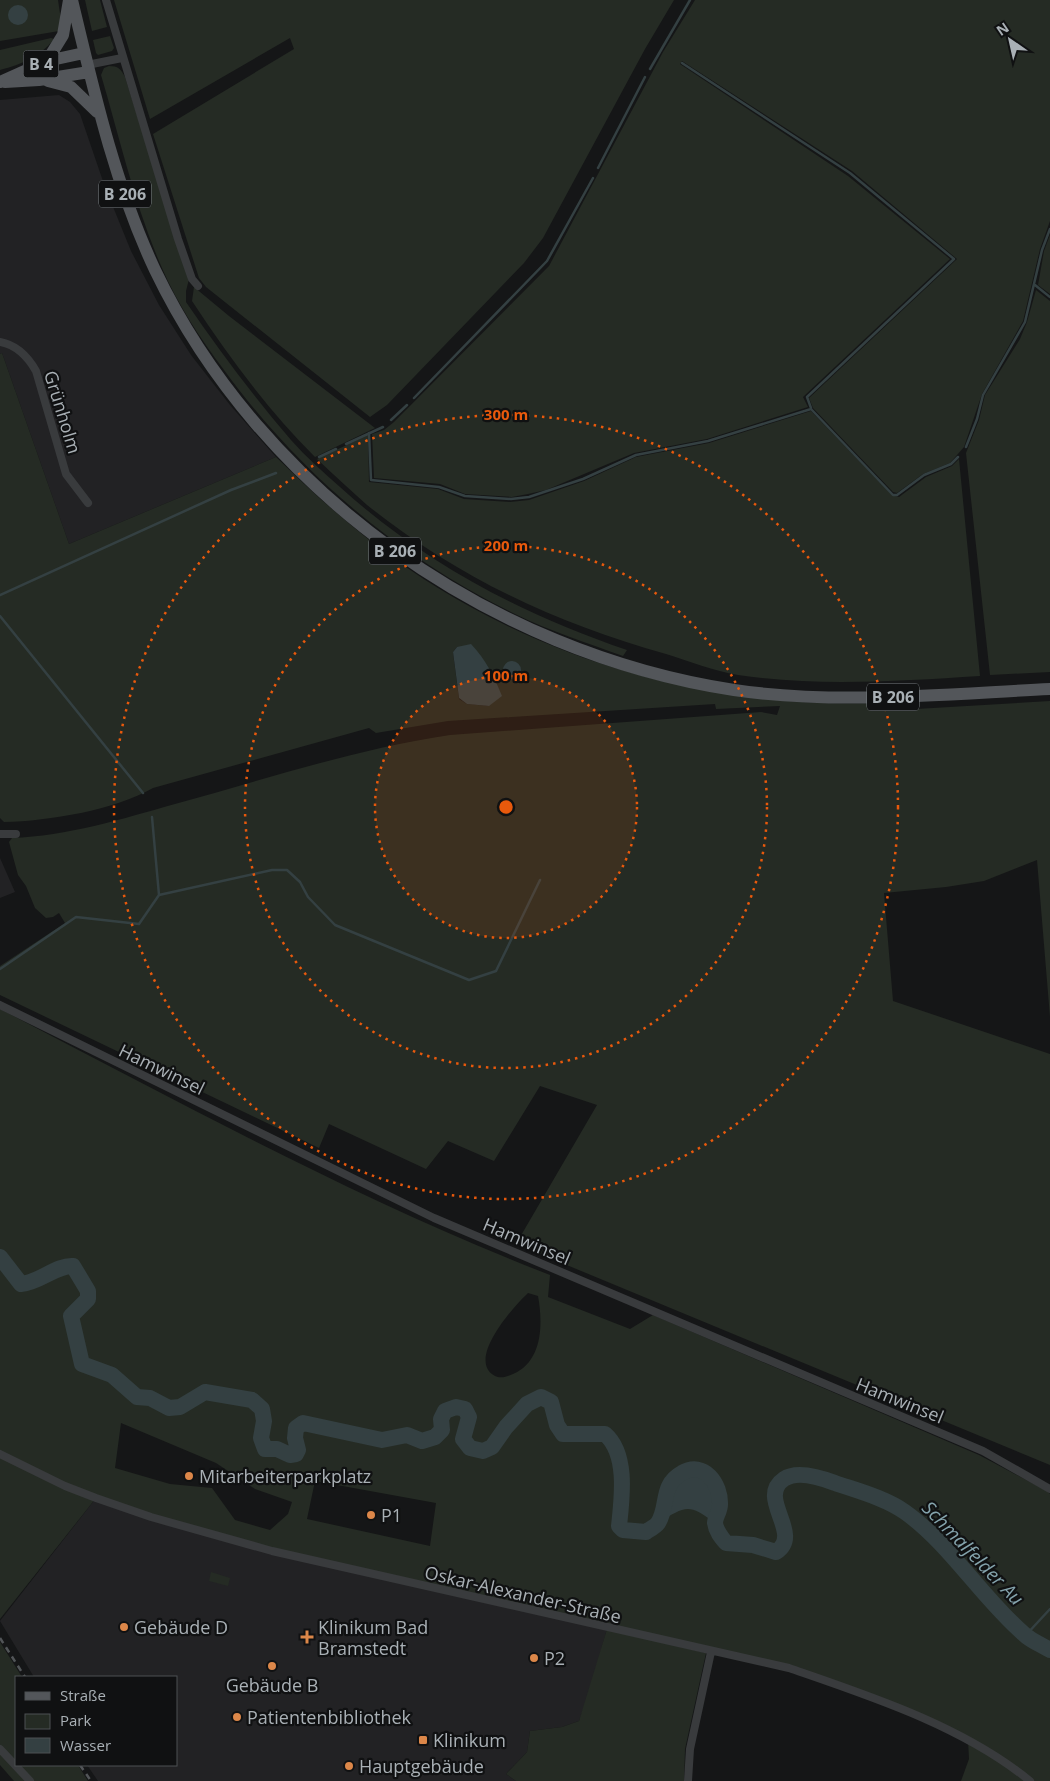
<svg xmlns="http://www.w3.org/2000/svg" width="1050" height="1781" font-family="'Open Sans',sans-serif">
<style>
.built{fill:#222224}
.green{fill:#252b24;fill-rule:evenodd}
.water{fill:#344042}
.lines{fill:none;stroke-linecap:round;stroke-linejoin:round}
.stream{stroke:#344042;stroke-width:2.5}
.river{stroke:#344042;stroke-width:16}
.street{stroke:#393b3d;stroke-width:8}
.primary{stroke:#53565a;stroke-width:12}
.rail{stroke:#525558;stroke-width:2.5;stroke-dasharray:6 5;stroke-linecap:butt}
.ring{fill:none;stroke:#e8590c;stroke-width:2.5;stroke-dasharray:2.5 5}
.poi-dot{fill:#dc8749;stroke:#101112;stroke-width:2}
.labels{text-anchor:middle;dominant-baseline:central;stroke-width:4.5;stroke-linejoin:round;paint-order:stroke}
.shield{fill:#101112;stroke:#7b8084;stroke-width:1}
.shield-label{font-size:16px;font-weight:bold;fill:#a9b0b5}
.street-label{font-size:18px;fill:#a9b0b5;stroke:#101112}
.poi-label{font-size:18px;fill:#a9b0b5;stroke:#101112;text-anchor:start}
.water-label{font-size:19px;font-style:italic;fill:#84a3ac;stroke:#101112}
.centre{fill:#e8590c;stroke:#101112;stroke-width:2.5}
.ring-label{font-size:15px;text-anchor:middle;font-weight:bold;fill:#e8590c;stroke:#101112;stroke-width:4.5;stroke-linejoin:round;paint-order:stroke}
</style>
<rect width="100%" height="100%" fill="#151617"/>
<!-- built -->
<path class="built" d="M59,95L70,102L80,114L105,187L131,251L159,305L191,355L230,405L276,457L69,544L2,353L0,354V100Z
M0,858L15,892L0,898Z
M96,1498L607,1629L587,1700L579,1721L562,1727L530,1731L527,1752L506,1774L516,1781H98L87,1765H176V1677H34L0,1621Z"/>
<!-- green -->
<path class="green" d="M0,0H58L61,20L59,31L0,41Z
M85,0H100L107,27L92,31Z
M114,0H674L645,49L543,238L524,263L387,405L370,417L206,287L199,278L153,134L294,49L290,38L150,119Z
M695,0H1050V221L1040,249L1023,321L982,394L964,447L950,463L923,474L897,493L893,492L813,408L809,398L957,259L852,171L682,61L680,64L848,176L950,259L803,397L808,407L707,439L634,453L546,490L528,494L512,497L465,494L440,484L374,478L372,434L384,430L394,422L549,266L663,52Z
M110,36L114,48L112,51L98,55L96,53L93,40Z
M51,38L54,39C40,57 22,64 0,70V50Z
M109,66C118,66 121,69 125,77L189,279L186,291V302C219,350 253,396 291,440C306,457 323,472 340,487C424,563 521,614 627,650L623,656C587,643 550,631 515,614C400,558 300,474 224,370C200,338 178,305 162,268C135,207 120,139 101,75L104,68Z
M1050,235V294L1038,285L1044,251Z
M194,287L229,316L375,428L315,457C268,410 228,356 192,301Z
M1036,290L1050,301V672L990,675L966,453L979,420L985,395L1020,339L1027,322Z
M2,353L69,544L276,457C326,506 378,551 438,588C569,669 727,709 881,703L882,711L1050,701V1017L1037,860L984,881L946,887L884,893L893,1001L1050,1054V1465L516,1244L597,1105L540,1086L494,1161L448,1141L426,1169L329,1124L319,1148L0,995V966L65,923L59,913L53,917L46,918L35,908L26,886L18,875L9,842L12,838C67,836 122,819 175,804C266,779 356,749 450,735L761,712L777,715L780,706L716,709L715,704L448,721L376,733L369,728L153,788C114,810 50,821 4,822L0,818V354ZM457,647L489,706L467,704L459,699L453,652Z
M811,411L892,495L899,497L926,477L952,466L959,459L980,676C899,681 818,687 738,675C714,671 689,661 666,654C555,623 457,577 367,505C350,490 333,474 317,459L368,435L369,482L438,489L464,499L510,502L529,500L584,481L636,457L709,443Z
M0,1009C181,1103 360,1201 550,1275L548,1297L630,1329L653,1315L979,1455L1047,1491L1050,1494V1781H961L969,1759L968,1740L869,1696L789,1668L639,1637L706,1653L685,1749L684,1781H516L506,1774L527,1752L530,1731L562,1727L579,1721L607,1629L272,1551L96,1498L0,1619ZM528,1293L538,1296C543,1323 543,1361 513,1374C508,1376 501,1379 495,1376C465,1360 515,1305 528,1293ZM121,1423L216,1463L255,1489L292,1502L288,1514L270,1530L235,1520L212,1488L170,1484L115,1468ZM315,1481L436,1503L430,1546L307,1519Z
M211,1572L230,1578L228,1586L209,1581Z
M0,1642L22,1677H16V1765H78L88,1781H14L0,1765Z"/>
<!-- water -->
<path class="water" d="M8 15a10 10 0 1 1 20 0a10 10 0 1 1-20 0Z
M471,644C486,660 494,676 502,696L489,706L467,704L459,698L453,652L457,647Z
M503 670a9 9 0 1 1 18 0a9 9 0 1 1-18 0Z
M694,1468C722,1478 722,1497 715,1523C688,1503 686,1506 658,1523C665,1497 665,1479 694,1468Z"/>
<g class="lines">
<!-- stream -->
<path class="stream" d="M682,63L850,173L954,259L807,397L811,408
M650,69L690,0
M598,168L645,77
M1035,285L1050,297
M414,398L547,261L593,178
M391,420L407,405
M369,433L371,480L439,487L465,496L511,499L529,497L583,479L636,455L708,441L811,409L893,495H897L924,475L951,464L958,457
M346,444L383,427
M966,447L977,419L983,395L1025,322L1042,250L1050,229
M319,457L336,449
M0,595L231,490L276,473
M0,616L143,793
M159,895L272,870H287L300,882L308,897L335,925L469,980L496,971L540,880
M0,969L76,917L139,924L159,895L152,817
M1025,1636L1050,1609"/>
<!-- river -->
<path class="river" d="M0,1257L21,1284C41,1282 56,1265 73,1266L88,1291V1299L71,1316L82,1364L112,1375L137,1397L150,1398L169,1408L180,1407L205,1392L252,1400L262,1409L264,1421L261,1438L265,1449H277L290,1455L296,1454L298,1450L295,1438L296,1428L303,1423L382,1440L407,1435L422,1441L435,1437L442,1430L441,1419L445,1411L456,1407L465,1409L469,1417L463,1439L470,1448L483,1451L492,1447L506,1427L527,1404L541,1397L551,1402L557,1425L563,1434H605C628,1454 622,1498 619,1526L623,1530L646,1532C649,1530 656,1526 658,1523C669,1506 660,1485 682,1473C704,1460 721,1484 720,1505C720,1511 715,1517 715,1523C716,1531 721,1537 726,1543L753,1545L776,1552C804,1534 756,1498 784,1479C797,1470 822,1478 835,1483C858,1491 885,1498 905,1512C950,1544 982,1598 1024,1634C1031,1641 1042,1645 1050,1650"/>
<!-- street -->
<path class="street" d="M106,0L178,239L192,279L198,286
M87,65L122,58
M0,342C17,345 28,357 36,371L66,474L88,503
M0,834H16
M0,1005L434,1218L983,1451L1050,1489
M0,1454L65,1486L96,1498L151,1517L272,1551L789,1668C870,1696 963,1726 1030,1781
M0,1749L30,1781
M688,1781L690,1749L711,1652"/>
<!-- primary -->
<path class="primary" d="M72,0C94,92 115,185 155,270C262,493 491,653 734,690C838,705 945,694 1050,689
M47,61L63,35L69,0
M48,81L71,87L97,112
M0,82L47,61L84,53
M5,82L39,80L89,72"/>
<!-- rail -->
<path class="rail" d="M0,1638L25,1677
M80,1765L91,1781"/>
</g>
<!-- distance rings -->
<circle cx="506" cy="807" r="131" fill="#e8590c" fill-opacity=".12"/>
<g class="ring">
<circle cx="506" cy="807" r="131"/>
<circle cx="506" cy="807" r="261"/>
<circle cx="506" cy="807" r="392"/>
</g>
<!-- markers -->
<g class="poi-dot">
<circle cx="189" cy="1476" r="5"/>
<circle cx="371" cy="1515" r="5"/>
<circle cx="124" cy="1627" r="5"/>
<path d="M304.5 1629.5h5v5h5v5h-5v5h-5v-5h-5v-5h5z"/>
<circle cx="534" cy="1658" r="5"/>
<circle cx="272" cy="1666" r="5"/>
<circle cx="237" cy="1717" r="5"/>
<rect x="418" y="1735" width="10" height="10" rx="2.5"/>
<circle cx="349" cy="1766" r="5"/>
</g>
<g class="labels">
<!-- shield labels -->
<g class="shield">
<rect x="23.5" y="50.5" width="35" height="27" rx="4"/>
<rect x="99" y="180.5" width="52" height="27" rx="4"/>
<rect x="369" y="537.5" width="52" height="27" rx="4"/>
<rect x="867" y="683.5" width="52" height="27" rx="4"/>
</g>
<g class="shield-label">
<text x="41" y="64">B 4</text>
<text x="125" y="194">B 206</text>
<text x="395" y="551">B 206</text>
<text x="893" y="697">B 206</text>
</g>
<!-- street labels -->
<g class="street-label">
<text transform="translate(63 412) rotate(73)">Grünholm</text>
<text transform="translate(162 1069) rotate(26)">Hamwinsel</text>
<text transform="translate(527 1241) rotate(23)">Hamwinsel</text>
<text transform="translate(900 1400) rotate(22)">Hamwinsel</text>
<text transform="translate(523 1594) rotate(13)">Oskar-Alexander-Straße</text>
</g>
<!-- poi labels -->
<g class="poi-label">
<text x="199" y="1476">Mitarbeiterparkplatz</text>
<text x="381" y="1515">P1</text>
<text x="134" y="1627">Gebäude D</text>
<text x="318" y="1627">Klinikum Bad<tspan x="318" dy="21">Bramstedt</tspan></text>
<text x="544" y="1658">P2</text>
<text x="272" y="1685" text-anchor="middle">Gebäude B</text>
<text x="247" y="1717">Patientenbibliothek</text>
<text x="433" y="1740">Klinikum</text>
<text x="359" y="1766">Hauptgebäude</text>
</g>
<!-- water labels -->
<g class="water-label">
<text transform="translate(973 1553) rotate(46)">Schmalfelder Au</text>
</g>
</g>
<circle cx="506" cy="807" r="8" class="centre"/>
<g class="ring-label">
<text x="506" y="420">300 m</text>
<text x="506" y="551">200 m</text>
<text x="506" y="681">100 m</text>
</g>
<!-- legend -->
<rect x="15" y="1676" width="162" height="90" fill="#101112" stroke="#4d5153"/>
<rect x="25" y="1692" width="25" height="8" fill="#53565a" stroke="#4d5153"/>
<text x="60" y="1701" font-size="15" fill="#a9b0b5">Straße</text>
<rect x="25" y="1714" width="25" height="15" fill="#252b24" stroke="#4d5153"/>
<text x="60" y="1726" font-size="15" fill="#a9b0b5">Park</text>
<rect x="25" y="1738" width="25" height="15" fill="#344042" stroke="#4d5153"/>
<text x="60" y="1751" font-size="15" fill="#a9b0b5">Wasser</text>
<!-- north arrow -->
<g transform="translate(1010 40) rotate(326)" stroke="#101112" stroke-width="4" paint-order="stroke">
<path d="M0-4L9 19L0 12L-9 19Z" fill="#a9b0b5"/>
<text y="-8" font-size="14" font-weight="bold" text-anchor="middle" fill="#a9b0b5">N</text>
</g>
</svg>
